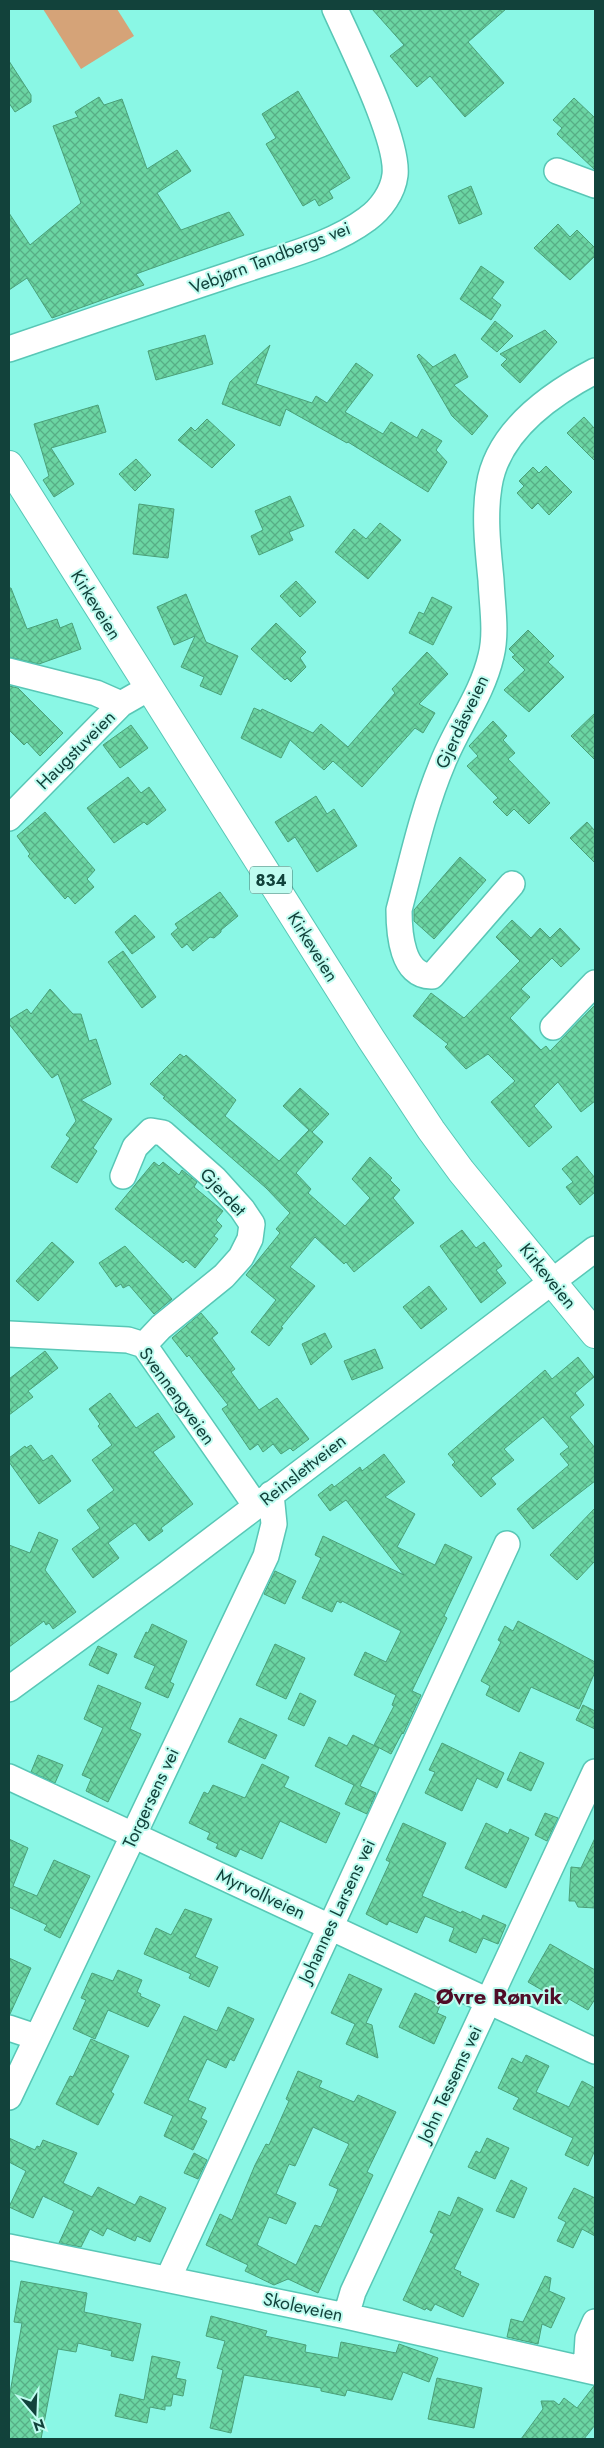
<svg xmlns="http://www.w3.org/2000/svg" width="604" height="2448" font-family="Jost,sans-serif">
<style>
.green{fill:#d5a378}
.building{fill:url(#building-cross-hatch);stroke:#4aa179;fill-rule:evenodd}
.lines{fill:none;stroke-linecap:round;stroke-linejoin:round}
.minor-casing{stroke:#58c7b6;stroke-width:28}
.major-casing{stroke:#58c7b6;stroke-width:30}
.minor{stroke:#fff;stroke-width:25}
.major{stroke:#fff;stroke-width:28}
.labels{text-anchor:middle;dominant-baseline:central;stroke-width:4;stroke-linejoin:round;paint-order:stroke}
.shield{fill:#bffcf0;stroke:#467a71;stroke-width:1}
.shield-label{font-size:16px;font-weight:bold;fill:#12423b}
.street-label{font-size:18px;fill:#12423b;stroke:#bffcf0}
.district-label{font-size:22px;font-weight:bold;fill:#500d28;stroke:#bffcf0}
</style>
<defs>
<pattern id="building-cross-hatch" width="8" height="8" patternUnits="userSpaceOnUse" patternTransform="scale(1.25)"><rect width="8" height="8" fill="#6bd5a3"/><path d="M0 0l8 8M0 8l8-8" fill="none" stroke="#57ae86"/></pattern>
</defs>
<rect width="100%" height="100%" fill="#8af7e5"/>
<!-- green -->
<path class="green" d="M43,9H117L134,36L81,69Z"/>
<!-- building -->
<path class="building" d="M372,9H506L468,42L504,83L465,117L430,76L417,87L390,56L404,45Z
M9,61L31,95V102L15,112L9,103Z
M298,91L350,178L329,191L333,198L319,206L315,199L303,206L266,144L276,138L262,114Z
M99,97L104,105L122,99L147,169L177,150L191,171L157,193L181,230L229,212L244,235L136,274L144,285L52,318L27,278L9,290V213L30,245L81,203L53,126L78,117L75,112Z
M574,98L595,118V170L557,134L562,128L553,120Z
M471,186L482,214L459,224L448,196Z
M558,224L570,237L577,230L595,248V256L570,280L534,248Z
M481,266L504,282L492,298L501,305L491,320L460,299Z
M495,321L513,336L497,352L481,339Z
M545,330L557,342L520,383L501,365L507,359L500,354Z
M205,335L213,364L156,380L148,351Z
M270,345L256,384L312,403L316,396L327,403L356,363L373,375L345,412L383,434L391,422L417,438L422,429L442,441L436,450L447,462L428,492L348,442L347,443L286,409L280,426L222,404L230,382Z
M419,354L433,367L455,354L468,377L454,385L488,416L472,435L452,416L417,356Z
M98,405L106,432L51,448L74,484L54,497L43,480L49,476L34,424Z
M584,417L595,429V461L567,433Z
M207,419L235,445L212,468L178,440L191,427L195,431Z
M136,459L151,475L135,491L119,474Z
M546,466L572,492L549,515L538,503L532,509L517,493L524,486L519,481L533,467L539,473Z
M290,496L304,526L289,532L293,540L259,555L251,536L263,530L255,511Z
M139,504L174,509L168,558L133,554Z
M380,523L401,540L368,579L335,552L354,529L366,539Z
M296,581L316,602L300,617L280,596Z
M9,588H11L27,629L57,619L60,628L72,623L81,649L39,664L9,657Z
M186,594L206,642L238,656L221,695L200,686L204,677L181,667L195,636L174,645L157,607Z
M432,597L452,607L433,645L409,633L419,612L424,614Z
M276,623L306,652L300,658L306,667L291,682L287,678L285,680L251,649Z
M528,630L554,656L548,662L564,677L529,712L504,690L525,670L512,657L515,655L509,649Z
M427,652L448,674L419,704L435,713L423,733L415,728L362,787L333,761L324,770L290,740L281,758L241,738L254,708L261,711L262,709L313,733L321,724L348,747L395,693L392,689Z
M9,686L18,688L63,733L40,756L27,742L24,745L9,730Z
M595,713V760L571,736Z
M493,721L507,736L503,740L515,753L508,759L550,803L529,824L514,809L507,816L493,802L498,798L467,766L478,756L469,746Z
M131,725L148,748L120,768L103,745Z
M128,777L141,793L149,787L166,810L147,825L144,822L114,843L87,808Z
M316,796L327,814L334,809L357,846L317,872L295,837L288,842L275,822Z
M45,812L95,870L87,879L94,887L75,904L68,896L65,899L46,877L28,856L30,854L17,836Z
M587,822L595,831V863L570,838Z
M460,857L486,880L434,939L414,921V910Z
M220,892L238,916L221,930V932L214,938L210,937L193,951L187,944L182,948L171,934L178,928L175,924Z
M135,915L155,937L132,954L115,932Z
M512,920L531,938L540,928L550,938L560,928L580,949L561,967L552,958L521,989L530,997L510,1018L541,1050L546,1046L550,1051L595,1005V1101L581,1112L558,1082L534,1106L552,1127L529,1147L491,1102L515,1081L488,1054L466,1069L445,1047L448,1044L413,1016L431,993L464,1018L520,961L496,937Z
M123,951L156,997L142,1008L108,962Z
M50,989L73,1014H81L89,1041L96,1039L111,1084L81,1100L112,1119L93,1148L97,1151L77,1183L51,1167L70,1138L66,1135L76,1121L58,1074L52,1078L9,1024V1020L27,1009L31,1014Z
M180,1054L184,1057L186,1055L236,1100L225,1116L279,1161L309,1130L283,1106L300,1088L329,1114L312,1132L323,1142L296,1173L311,1189L308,1193L345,1226L370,1198L352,1179L370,1157L392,1178L390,1180L400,1190L393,1198L414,1223L354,1272L346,1262L344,1264L315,1237L290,1267L315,1286L281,1327L283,1328L269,1346L251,1332L276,1300L246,1275L280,1233L276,1229L290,1213L266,1188L163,1098L165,1097L150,1084Z
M577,1156L595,1178V1192L580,1205L566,1187L573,1182L562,1169Z
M154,1162L159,1166L163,1162L179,1175L182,1170L197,1182L194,1187L223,1211L216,1220L222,1226L214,1236L218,1239L195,1268L186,1260L183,1263L115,1209Z
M462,1230L476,1248L484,1242L502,1266L496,1270L506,1283L481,1303L440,1246Z
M52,1242L74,1262L38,1301L16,1281Z
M125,1246L172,1299L154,1314L129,1285L123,1288L121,1284L116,1287L99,1263Z
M429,1286L447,1309L421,1329L403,1307Z
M201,1313L218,1333L212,1338L235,1369L231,1372L259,1410L277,1398L309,1439L293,1451L290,1448L281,1454L273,1444L263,1452L258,1444L250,1450L222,1409L228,1405L189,1355L187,1357L172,1338Z
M325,1333L332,1347L311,1365L302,1344Z
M375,1349L383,1368L352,1380L344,1361Z
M45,1351L58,1368L28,1391L33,1397L9,1415V1379Z
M578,1357L594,1377L575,1393L584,1405L570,1417L595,1448V1481L533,1529L517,1509L569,1465L560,1454L569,1447L543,1417L504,1449L514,1460L491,1478L496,1484L481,1497L452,1465L455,1462L448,1454L545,1370L552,1379Z
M110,1393L136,1428L158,1413L175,1437L153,1452L193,1504L161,1528L163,1531L149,1541L135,1523L108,1543L119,1558L93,1578L72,1549L100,1528L87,1510L114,1490L92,1460L112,1445L98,1426L100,1424L89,1409Z
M31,1445L43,1461L52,1455L71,1481L39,1504L9,1462V1458L25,1446L26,1448Z
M384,1454L405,1482L385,1497L415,1514L397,1547L435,1565L445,1544L472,1557L444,1616L447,1618L412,1691L421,1695L403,1734L402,1733L391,1754L374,1745L394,1706L392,1705L396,1695L354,1675L365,1652L386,1662L401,1631L342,1601L341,1603L337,1601L332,1612L302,1598L321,1558L315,1555L323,1536L404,1575L346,1500L330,1511L318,1495L332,1484L334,1487L360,1467L362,1471Z
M595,1508V1561L577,1580L550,1555Z
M39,1532L58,1540L45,1570L76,1612L53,1629L49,1623L46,1625L44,1621L9,1647V1545L30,1553Z
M275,1571L296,1581L285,1604L264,1594Z
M518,1621L595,1662V1672L579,1709L531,1687L519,1712L486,1695L490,1686L481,1681L501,1642L498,1640L505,1626L513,1631Z
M152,1624L187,1641L170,1682L174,1684L168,1698L145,1688L155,1666L134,1657L146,1632L148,1633Z
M275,1644L305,1658L286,1699L256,1685Z
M98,1646L117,1654L108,1674L89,1665Z
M98,1685L141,1703L130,1729L141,1734L108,1802L86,1791L91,1779L82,1775L103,1728L84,1719Z
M300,1693L316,1701L304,1726L288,1719Z
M583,1705L595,1711V1729L576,1720Z
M240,1718L277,1735L265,1759L228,1742Z
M353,1735L379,1748L360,1786L376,1793L367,1814L345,1804L354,1785L315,1766L329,1737L347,1746Z
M442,1743L504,1773L497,1788L477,1778L462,1811L425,1793L435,1772L429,1770Z
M520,1752L544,1763L531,1791L507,1780Z
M38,1755L63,1765L55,1783L31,1772Z
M262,1764L289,1777L284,1787L340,1813L326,1843L280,1821L262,1859L240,1849L236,1857L216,1848L218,1844L207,1839L210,1833L189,1823L204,1792L208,1794L213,1785L245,1798Z
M545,1813L558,1818L547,1841L535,1835Z
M403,1823L446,1843L422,1896L461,1913L462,1911L481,1920L483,1915L506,1925L498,1944L483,1938L476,1953L449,1941L454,1928L425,1916L417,1933L389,1921L387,1925L366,1914L390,1862L386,1860Z
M486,1823L508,1834L510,1829L529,1838L506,1888L465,1868Z
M595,1838V1908L578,1907L575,1901H569L571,1867L581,1868Z
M9,1839L28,1848L13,1886L37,1896L54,1860L90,1876L60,1938L44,1930L47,1925L9,1907Z
M185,1909L212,1919L195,1957L218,1967L209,1987L189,1978L191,1974L144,1954L156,1928L171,1935Z
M550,1944L595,1970V1999L588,2010L569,1999L566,2004L528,1982Z
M9,1958L31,1968L10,2014H9Z
M118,1970L142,1980L137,1992L141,1994L140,1996L160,2005L148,2027L108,2010L95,2039L73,2029L86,2000L81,1998L92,1973L113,1981Z
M349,1974L382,1989L366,2023L372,2025L378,2058L346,2044L355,2024L331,2013Z
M415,1993L440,2005L437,2013L446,2017L434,2044L399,2027Z
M228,2007L254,2019L234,2061L230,2059L226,2068L207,2059L188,2100L206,2108L201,2118L207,2121L193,2150L164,2136L173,2116L144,2103L184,2016L217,2031Z
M91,2039L129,2056L111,2092L114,2094L98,2125L56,2104L70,2076L73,2077Z
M526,2055L549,2066L536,2092L554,2100L569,2107L582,2081L595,2088V2150L588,2166L565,2155L573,2138L513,2109L519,2098L498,2088L512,2058L522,2063Z
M298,2071L322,2081L319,2087L354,2102L358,2095L396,2112L367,2172L373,2175L318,2293L288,2279L274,2285L245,2271L248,2265L206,2245L220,2214L232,2220L255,2165L266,2144L269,2145L289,2101L286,2099ZM313,2127L349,2144L329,2185L338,2189L334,2199L321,2227L315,2225L296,2265L257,2245L269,2217L286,2224L296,2203L276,2194L289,2164L295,2166Z
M9,2138L35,2150L37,2146L40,2147L43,2140L77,2153L63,2183L92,2197L98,2187L135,2205L140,2196L166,2208L150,2242L137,2236L135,2241L107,2228L103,2236L90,2229L81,2247L59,2243L74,2211L43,2196L33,2218L9,2207L26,2171L9,2162Z
M487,2138L509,2148L495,2179L468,2167L476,2151L480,2153Z
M194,2153L207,2160L198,2179L184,2173Z
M511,2180L527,2188L514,2218L496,2211Z
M574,2188L595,2198V2236L582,2229L573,2248L557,2241L566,2222L558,2218Z
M458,2197L483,2209L454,2269L461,2272L460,2275L479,2284L463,2317L435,2304L431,2311L426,2308L425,2310L403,2300L434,2234L430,2232L439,2211L450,2216Z
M545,2276L551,2278L549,2291L565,2298L551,2328L542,2324L538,2344L507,2337L511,2319L523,2322Z
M21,2281L87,2293L84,2312L141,2324L133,2361L111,2356L112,2351L78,2343L76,2352L58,2349L41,2439H9V2399L22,2323L14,2322Z
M211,2316L267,2331L265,2336L306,2345L305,2352L338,2358L341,2342L396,2353L399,2344L438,2358L429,2382L403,2372L392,2400L347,2390L345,2396L321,2391V2388L244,2375L231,2433L210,2428L223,2370L217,2368L225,2341L206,2336Z
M152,2356L180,2362L176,2378L186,2380L183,2396L173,2394L171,2406H165V2410L150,2407L147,2423L115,2416L120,2394L144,2400Z
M437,2378L482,2388L474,2428L428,2419Z
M594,2386L595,2425L584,2439H521L543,2409L541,2401H554L559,2405L564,2398L577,2408Z"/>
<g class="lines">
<defs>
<path id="minor" d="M557,171L595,185
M9,349C85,323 162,297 238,272C281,257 331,246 367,219C381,209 393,192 395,175C399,140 351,45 335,9
M9,671L96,693L121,704
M9,818L121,704L149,688
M512,884L432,976C402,977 399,933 399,910C412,861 423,809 443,762C458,725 482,695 491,656C497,633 492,604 491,580C488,549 484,517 489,486C497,432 551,394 595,371
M553,1027L595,983
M123,1176L135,1147L151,1131L163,1133L215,1179L242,1209L252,1224L250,1239L241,1257L224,1276L161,1327L144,1345
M9,1334L128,1340L144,1345L256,1506
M9,1689L168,1573L595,1249
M9,1777L595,2051
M9,2028L36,2037
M9,2097L266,1556L274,1524L271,1494
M9,2247L346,2316L595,2372
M168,2279L507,1544
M346,2316L353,2292L595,1772
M586,2370L588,2338L595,2322"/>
<path id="major" d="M9,465L371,1039L431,1130L461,1171L595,1334"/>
</defs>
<!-- minor casing -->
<use href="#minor" class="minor-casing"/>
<!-- major casing -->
<use href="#major" class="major-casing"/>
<!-- minor -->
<use href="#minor" class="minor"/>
<!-- major -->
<use href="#major" class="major"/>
</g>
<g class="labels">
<!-- shield labels -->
<rect class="shield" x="250" y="866.5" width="42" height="27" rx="4"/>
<g class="shield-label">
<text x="271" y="880">834</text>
</g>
<!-- street labels -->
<g class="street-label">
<text transform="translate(270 258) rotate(-21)">Vebjørn Tandbergs vei</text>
<text transform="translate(96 605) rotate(58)">Kirkeveien</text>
<text transform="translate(462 722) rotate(-65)">Gjerdåsveien</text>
<text transform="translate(76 750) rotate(-45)">Haugstuveien</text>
<text transform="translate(313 947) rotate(58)">Kirkeveien</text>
<text transform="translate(223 1192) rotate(47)">Gjerdet</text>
<text transform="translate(548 1276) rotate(51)">Kirkeveien</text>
<text transform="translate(177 1396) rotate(54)">Svennengveien</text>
<text transform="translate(303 1470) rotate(-38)">Reinslettveien</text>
<text transform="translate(151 1798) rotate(-65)">Torgersens vei</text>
<text transform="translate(261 1894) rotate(25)">Myrvollveien</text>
<text transform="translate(337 1911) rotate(-65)">Johannes Larsens vei</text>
<text transform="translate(450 2084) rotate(-65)">John Tessems vei</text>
<text transform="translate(303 2307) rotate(12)">Skoleveien</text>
</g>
<!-- district labels -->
<g class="district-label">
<text x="499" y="1996">Øvre Rønvik</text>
</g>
</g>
<!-- border -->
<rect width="604" height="2448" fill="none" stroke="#12423b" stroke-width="20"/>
<!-- north arrow -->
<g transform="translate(35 2413) rotate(161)" stroke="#bffcf0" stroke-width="4" paint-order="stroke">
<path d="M0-4L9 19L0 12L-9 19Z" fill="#12423b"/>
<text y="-8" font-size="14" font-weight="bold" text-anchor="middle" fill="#12423b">N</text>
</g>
</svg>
